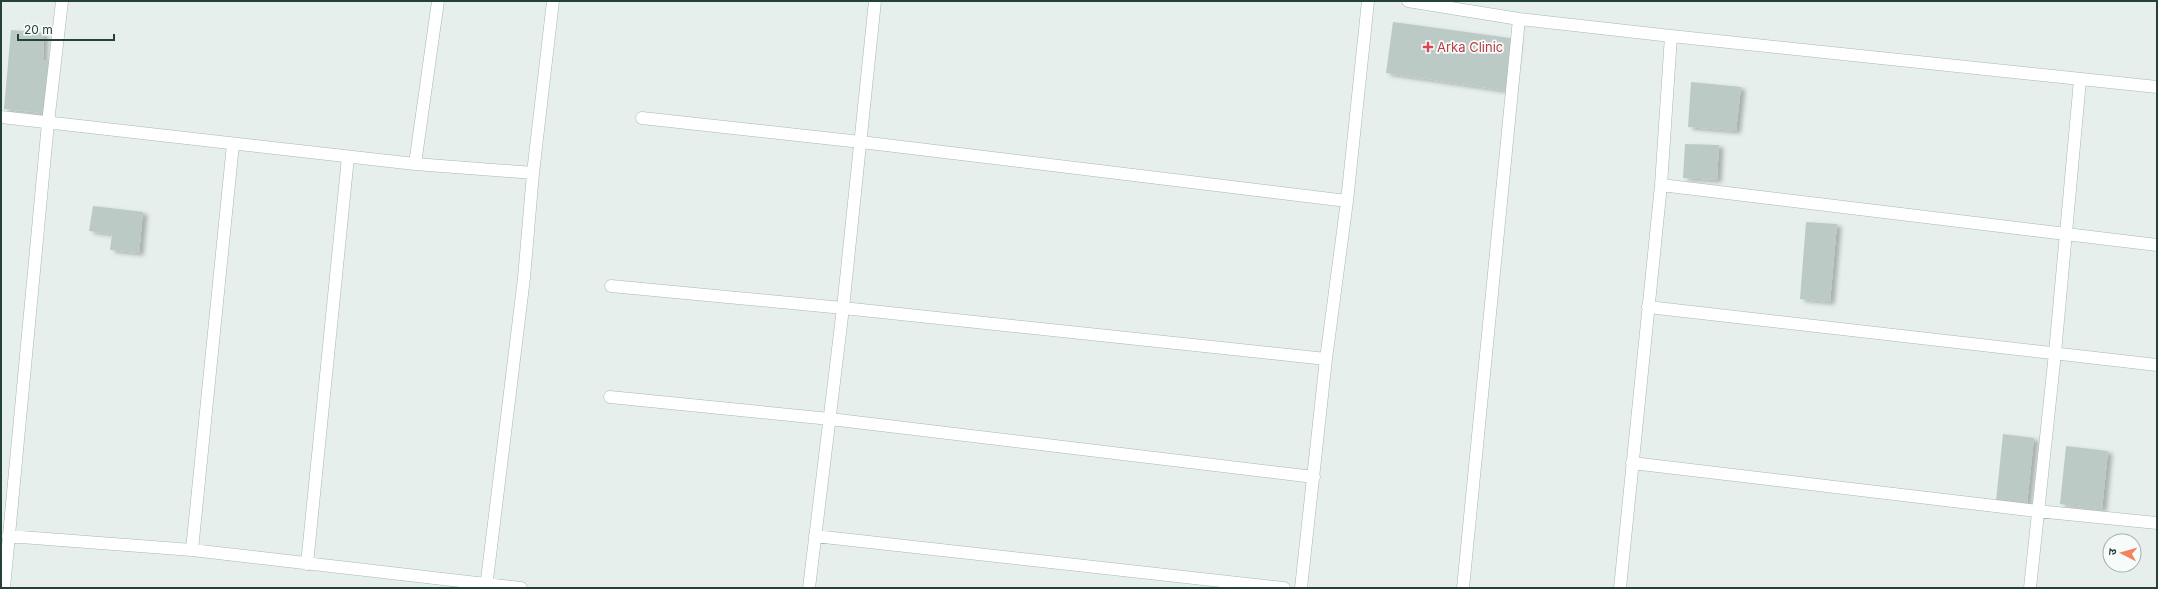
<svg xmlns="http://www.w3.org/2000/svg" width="2158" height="589" font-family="Inter,'Noto Sans Devanagari',sans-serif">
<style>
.building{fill:#bbcac4;filter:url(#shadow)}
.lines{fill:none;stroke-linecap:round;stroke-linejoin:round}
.street-casing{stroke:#a8b8b2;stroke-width:13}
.street{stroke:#fff;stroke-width:12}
.health-dot{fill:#e0444e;stroke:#f7fbf9;stroke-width:1.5}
.labels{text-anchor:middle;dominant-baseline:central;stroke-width:3.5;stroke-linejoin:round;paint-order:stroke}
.health-label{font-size:13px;fill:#be3a42;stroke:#f7fbf9;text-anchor:start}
</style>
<defs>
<filter id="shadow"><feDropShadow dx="4.5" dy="2.5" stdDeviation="2" flood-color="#0004"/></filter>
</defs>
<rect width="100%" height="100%" fill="#e6efeb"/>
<!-- building -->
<path class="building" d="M1393,22L1517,39L1509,91L1386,73Z
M11,30L44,33L43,60H49L43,113L4,109Z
M1691,82L1741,87L1736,131L1688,127Z
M1685,144L1719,145L1717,180L1683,178Z
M93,206L143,212L139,253L110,250L112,234L89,231Z
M1806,222L1837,224L1830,302L1800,299Z
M2003,434L2034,438L2027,504L1996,501Z
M2066,446L2108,451L2102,509L2060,504Z"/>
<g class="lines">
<defs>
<path id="street" d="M1408,1L1519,19L1671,36L2157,87
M1,117L415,164L533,173
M642,118L861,142L1347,201
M415,164L438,1
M1661,185L2157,245
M611,286L843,308L1326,359
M1648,307L2157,365
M610,397L830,419L1314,477
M1632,463L2037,511L2157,523
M8,536L192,550L521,588
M815,536L1284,588
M192,550L233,144
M307,564L348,157
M4,588L48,123L62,1
M486,588L524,278L533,173L553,1
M809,588L843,308L875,1
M1301,588L1326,359L1347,201L1368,1
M1463,588L1519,19
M1620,588L1661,185L1671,36
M2030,588L2055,353L2080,80"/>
</defs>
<!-- street casing -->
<use href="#street" class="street-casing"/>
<!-- street -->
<use href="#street" class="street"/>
</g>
<!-- markers -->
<path class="health-dot" d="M1426 41h4v4h4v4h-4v4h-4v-4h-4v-4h4z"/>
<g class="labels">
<!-- health labels -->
<g class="health-label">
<text x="1437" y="47">Arka Clinic</text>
</g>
</g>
<!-- border -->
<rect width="2158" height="589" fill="none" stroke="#24423a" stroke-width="4"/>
<!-- north arrow -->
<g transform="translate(2122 553) rotate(276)"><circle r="19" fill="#f7fbf9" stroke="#a3b1ad"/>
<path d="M0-3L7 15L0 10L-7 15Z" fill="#f4845f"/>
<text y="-6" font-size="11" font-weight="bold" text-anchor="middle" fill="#24423a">उ</text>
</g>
<!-- scale -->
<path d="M18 34v6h96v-6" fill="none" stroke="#24423a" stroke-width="2"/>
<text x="24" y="34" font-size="12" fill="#24423a" stroke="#f7fbf9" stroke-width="3" paint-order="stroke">20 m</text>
</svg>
